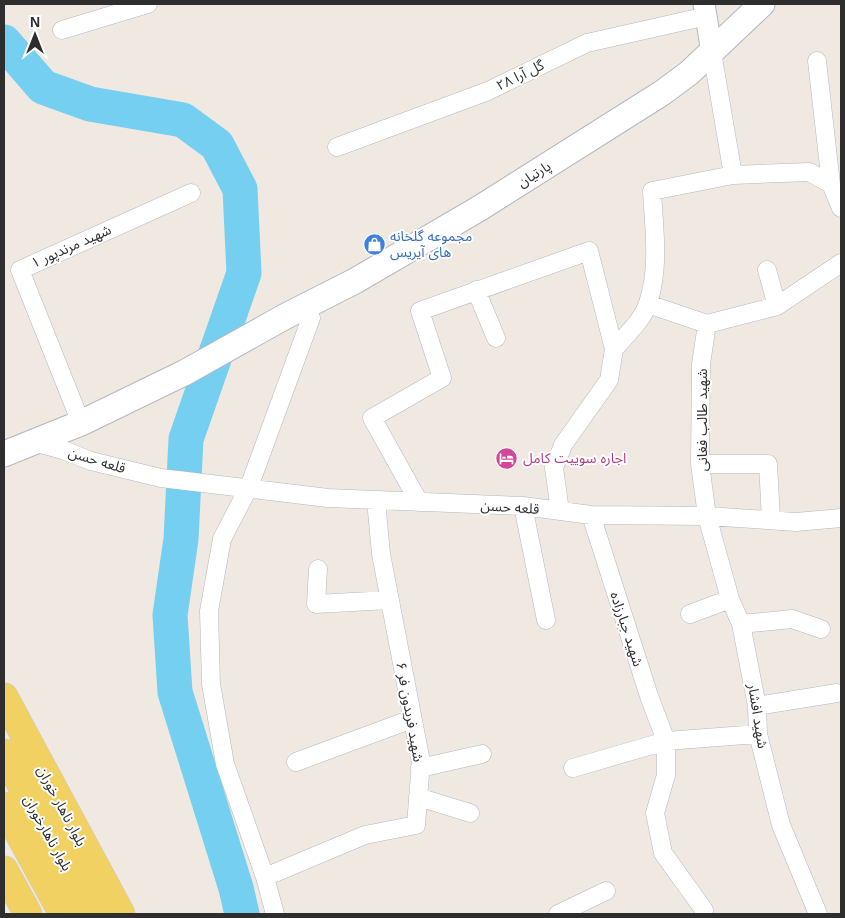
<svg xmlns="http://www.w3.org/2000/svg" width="845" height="918" font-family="Arial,'Noto Sans Arabic',sans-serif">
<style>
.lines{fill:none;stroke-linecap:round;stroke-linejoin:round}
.river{stroke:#75cff0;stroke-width:35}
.minor-casing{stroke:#b4b7c1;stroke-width:19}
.tertiary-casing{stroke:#b4b7c1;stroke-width:23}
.secondary-casing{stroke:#b4b7c1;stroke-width:27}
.primary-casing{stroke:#c9c9c9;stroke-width:29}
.minor{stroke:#fff;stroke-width:18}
.tertiary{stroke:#fff;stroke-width:21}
.secondary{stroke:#fff;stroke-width:25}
.primary{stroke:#f2d163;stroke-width:28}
.labels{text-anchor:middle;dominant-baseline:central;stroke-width:4;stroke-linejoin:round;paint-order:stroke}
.street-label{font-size:14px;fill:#2e2e2e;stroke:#fff}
.shop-label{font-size:14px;fill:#366cbe;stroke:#fff;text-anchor:start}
.hotel-label{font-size:14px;fill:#b23c85;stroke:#fff;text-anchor:start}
</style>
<rect width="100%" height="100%" fill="#efe9e1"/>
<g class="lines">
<!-- river -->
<path class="river" d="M4,42L43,87L90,104L183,120L217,145L240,189L244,273L186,439L181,539L170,615L175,692L236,888L242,914"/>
<defs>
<path id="minor" d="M62,30L148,4
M712,52L733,175
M817,61L831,184L841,208
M337,147L488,91L587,43L707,16
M767,270L777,306
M476,290L496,338
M648,304L707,324
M707,324L701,364L700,464L707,516L730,599L741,624L757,706L758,734L781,825L818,914
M707,324L777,306L841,263
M614,349C626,335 643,320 648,303C660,267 654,228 652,191L733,175L809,172L831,184
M81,423L20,270L191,193
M34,442L63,450L91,461L161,478L328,498L523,506L591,515L707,516L796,522L841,518
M700,464H768L771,519
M419,502L372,418L442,378L420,311L589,251L614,349L609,380L563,445L554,468L560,511
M523,506L546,620
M591,515L649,696L666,741V775L655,813L663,853L704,910
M318,569L316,604L389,600
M690,614L730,599
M741,624L792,619L821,629
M757,706L837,693
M296,762L412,719
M420,768L482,754
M573,768L666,741L758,734
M418,797L470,813
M265,877L365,835L416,825L421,762L381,554L376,500
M275,914L265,877L225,764L211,684L209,611L222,539L249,487L311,318
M558,914L606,891"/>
<path id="tertiary" d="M704,4L712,52"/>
<path id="secondary" d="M4,454L81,423L184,373L286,316L355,281L480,208L662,93L689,73L762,4"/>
<path id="primary" d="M4,697L121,914
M4,753L92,914
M4,806L63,914
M4,870L28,914"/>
</defs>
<!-- minor casing -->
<use href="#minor" class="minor-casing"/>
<!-- tertiary casing -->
<use href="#tertiary" class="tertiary-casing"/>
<!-- secondary casing -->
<use href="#secondary" class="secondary-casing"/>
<!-- primary casing -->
<use href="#primary" class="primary-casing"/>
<!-- minor -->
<use href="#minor" class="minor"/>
<!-- tertiary -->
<use href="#tertiary" class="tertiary"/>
<!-- secondary -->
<use href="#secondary" class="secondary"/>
<!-- primary -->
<use href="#primary" class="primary"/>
</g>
<!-- icons -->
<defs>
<symbol id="shop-disc" viewBox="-11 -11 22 22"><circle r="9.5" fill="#3f7fe0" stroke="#fff"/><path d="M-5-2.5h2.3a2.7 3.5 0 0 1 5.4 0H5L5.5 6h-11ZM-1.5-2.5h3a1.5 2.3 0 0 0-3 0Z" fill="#fff"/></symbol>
<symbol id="hotel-disc" viewBox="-11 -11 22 22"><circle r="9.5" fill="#d1479c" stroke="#fff"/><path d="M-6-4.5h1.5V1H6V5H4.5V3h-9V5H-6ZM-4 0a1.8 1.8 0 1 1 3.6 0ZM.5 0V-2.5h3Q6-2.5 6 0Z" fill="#fff"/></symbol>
</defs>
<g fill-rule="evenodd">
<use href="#shop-disc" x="362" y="232" width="25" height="25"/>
<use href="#hotel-disc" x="494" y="446" width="25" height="25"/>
</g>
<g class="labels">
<!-- street labels -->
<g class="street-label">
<text transform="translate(520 75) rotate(-26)">۲۸ گل آرا</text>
<text transform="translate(534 174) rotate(-32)">پارتیان</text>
<text transform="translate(71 246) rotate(-24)">شهید مرندپور ۱</text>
<text transform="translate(702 420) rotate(-90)">شهید طالب فغانی</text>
<text transform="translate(97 460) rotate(17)">قلعه حسن</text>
<text transform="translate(510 507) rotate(4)">قلعه حسن</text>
<text transform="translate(627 629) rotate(72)">شهید جبارزاده</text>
<text transform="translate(410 712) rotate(80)">شهید فریدون فر ۶</text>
<text transform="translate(758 716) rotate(81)">شهید افشار</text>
<text transform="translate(62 806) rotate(62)">بلوار ناهار خوران</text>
<text transform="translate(48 833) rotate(61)">بلوار ناهارخوران</text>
</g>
<!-- shop labels -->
<g class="shop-label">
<text x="390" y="236">مجموعه گلخانه<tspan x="390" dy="16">های آیریس</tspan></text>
</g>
<!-- hotel labels -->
<g class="hotel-label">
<text x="523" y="458">اجاره سوییت کامل</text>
</g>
</g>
<!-- border -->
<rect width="845" height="918" fill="none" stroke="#2e2e2e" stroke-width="10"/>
<!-- north arrow -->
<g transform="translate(35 35)" stroke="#ffffff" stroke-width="4" paint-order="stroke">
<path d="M0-4L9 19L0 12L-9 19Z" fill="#2e2e2e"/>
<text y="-8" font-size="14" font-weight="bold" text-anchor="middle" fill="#2e2e2e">N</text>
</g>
</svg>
